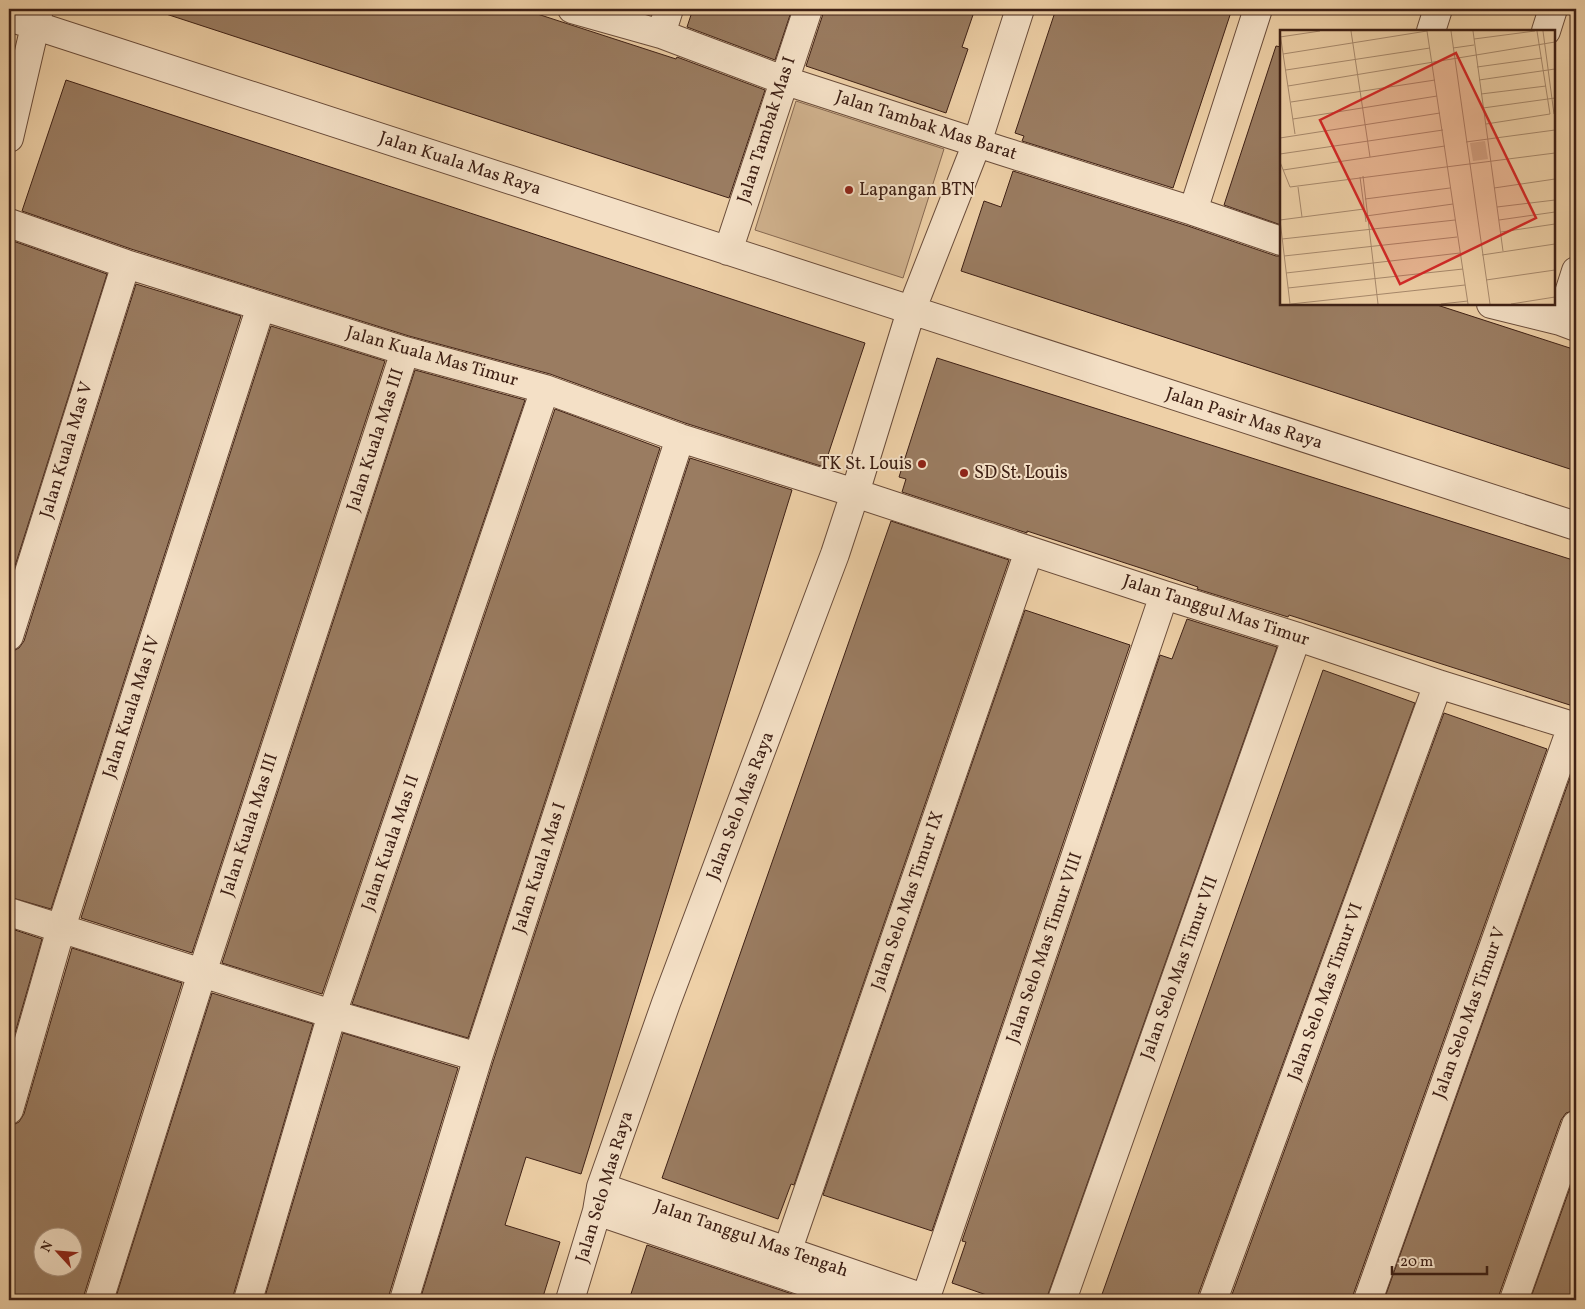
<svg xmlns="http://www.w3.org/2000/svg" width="1585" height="1309" font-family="Vollkorn,serif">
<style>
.green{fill:#d0b28e;stroke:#876952}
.building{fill:#9a7c61;stroke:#3e2015;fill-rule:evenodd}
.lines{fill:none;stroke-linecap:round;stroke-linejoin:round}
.minor-casing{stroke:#6a4c3a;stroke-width:30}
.minor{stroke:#f4e0c6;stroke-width:28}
.poi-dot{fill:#8f2418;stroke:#f4e0c6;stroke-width:2}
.labels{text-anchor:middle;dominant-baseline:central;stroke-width:4;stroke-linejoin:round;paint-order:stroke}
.street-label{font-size:18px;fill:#3e2015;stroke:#f4e0c6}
.poi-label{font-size:18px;fill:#3e2015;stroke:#f4e0c6;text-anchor:start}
.inset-road{fill:none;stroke:#a88a6d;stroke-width:1}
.view{fill:#d62828;fill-opacity:0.15;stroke:#d62828;stroke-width:2.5}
.inset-edge{fill:none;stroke:#3e2015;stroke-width:2.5}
</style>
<rect width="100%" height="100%" fill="#eed0a7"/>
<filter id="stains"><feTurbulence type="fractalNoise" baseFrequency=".004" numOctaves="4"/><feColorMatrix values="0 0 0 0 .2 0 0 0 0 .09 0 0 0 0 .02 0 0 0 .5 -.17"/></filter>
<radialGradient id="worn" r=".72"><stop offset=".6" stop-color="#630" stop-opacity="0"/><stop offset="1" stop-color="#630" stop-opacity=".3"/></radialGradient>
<!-- green -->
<path class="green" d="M796,101L944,149L903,278L755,230Z"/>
<!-- building -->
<path class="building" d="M167,9H522L676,59L677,57L765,90L729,198L166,14Z
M693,9H792L775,60L687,27Z
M823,9H975L962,47L968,49L946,113L806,66L823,14Z
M1056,9H1232L1173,188L1022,141L1024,136L1015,133Z
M1276,46L1281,47V225L1224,205Z
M66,80L865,343L824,467L685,423L550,374L409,336L131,249L22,211Z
M1013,171L1188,226L1276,256H1281V304H1434L1576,350V471L961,271L984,201L1001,207Z
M13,241L107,274L9,585V253Z
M136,284L241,316L51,909L9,897V651H13L19,648L24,641Z
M271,326L385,361L192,953L81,918Z
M937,358L1576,561V707L1289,615L1288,617L1197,589L1198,587L1162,575L1027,531V533L902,492L906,479L899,477Z
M415,370L525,400L322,994L222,963Z
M555,409L660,448L468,1038L352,1004Z
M690,458L792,490L581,1174L526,1157L505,1225L560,1242L542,1300H420L493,1062Z
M891,521L1009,560L794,1185L791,1184L778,1219L662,1178Z
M1025,610L1130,645L932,1231L823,1195Z
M1187,619L1277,647L1046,1300H1001L952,1283L966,1242L962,1241L1160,655L1172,659Z
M1323,670L1415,703L1198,1295V1300H1100Z
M1444,713L1547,749L1353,1295V1300H1230Z
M1576,761V1110L1566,1113L1561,1120L1499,1295V1300H1384Z
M9,928L42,939L9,1054Z
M72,948L182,983L84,1295V1300H9V1125H13L19,1122L24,1114ZM42,1236H72V1266H42Z
M212,993L313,1024L233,1296V1300H115Z
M343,1033L458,1068L389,1295V1300H264Z
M1576,1171V1300H1530Z
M647,1245L807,1299V1300H629Z"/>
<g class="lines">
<defs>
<path id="minor" d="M572,9L661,34L783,80L1002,151L1193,211L1281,241
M9,17L1576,526
M1431,31L1438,9
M1546,31L1553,9
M661,34L669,9
M9,138L39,9
M1193,211L1258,9
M9,223L126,264L405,351L545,389L680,438L855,493L1164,595L1298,637L1438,684L1576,727
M728,251L808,9
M1491,304L1560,321L1576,327
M1560,321L1576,271
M9,636L126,264
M9,912L332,1014L478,1057
M9,1110L61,928L261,306
M601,1187L929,1300
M597,1211L858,1300
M787,1252L1029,551
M99,1300L202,973L405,351
M248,1300L332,1014L545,389
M404,1300L478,1057L680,438
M570,1300L597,1211L601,1187L666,1003L835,554L855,493L911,311L977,143L1020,9
M925,1300L1164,595
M1062,1300L1292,650L1298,637
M1213,1300L1438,684
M1368,1300L1572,726
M1514,1300L1576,1125"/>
</defs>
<!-- minor casing -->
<use href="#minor" class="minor-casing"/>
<!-- minor -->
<use href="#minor" class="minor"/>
</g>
<!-- markers -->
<g class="poi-dot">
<circle cx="849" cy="190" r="5"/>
<circle cx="922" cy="464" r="5"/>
<circle cx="964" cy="473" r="5"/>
</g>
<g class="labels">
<!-- street labels -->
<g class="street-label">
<text transform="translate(926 126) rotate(18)">Jalan Tambak Mas Barat</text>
<text transform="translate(767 130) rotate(-72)">Jalan Tambak Mas I</text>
<text transform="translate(460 164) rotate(18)">Jalan Kuala Mas Raya</text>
<text transform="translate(432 357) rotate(16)">Jalan Kuala Mas Timur</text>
<text transform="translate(1244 419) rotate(18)">Jalan Pasir Mas Raya</text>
<text transform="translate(376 440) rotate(-72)">Jalan Kuala Mas III</text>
<text transform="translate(67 450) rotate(-73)">Jalan Kuala Mas V</text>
<text transform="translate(1216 611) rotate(18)">Jalan Tanggul Mas Timur</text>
<text transform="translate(132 707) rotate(-72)">Jalan Kuala Mas IV</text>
<text transform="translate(741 806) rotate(-69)">Jalan Selo Mas Raya</text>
<text transform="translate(250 825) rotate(-72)">Jalan Kuala Mas III</text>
<text transform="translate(391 843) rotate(-71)">Jalan Kuala Mas II</text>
<text transform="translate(540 868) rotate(-72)">Jalan Kuala Mas I</text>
<text transform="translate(908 901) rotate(-71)">Jalan Selo Mas Timur IX</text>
<text transform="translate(1045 948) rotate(-71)">Jalan Selo Mas Timur VIII</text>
<text transform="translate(1180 968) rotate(-70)">Jalan Selo Mas Timur VII</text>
<text transform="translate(1326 992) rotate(-70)">Jalan Selo Mas Timur VI</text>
<text transform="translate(1470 1013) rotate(-70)">Jalan Selo Mas Timur V</text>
<text transform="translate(605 1187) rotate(-73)">Jalan Selo Mas Raya</text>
<text transform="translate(751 1239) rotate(19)">Jalan Tanggul Mas Tengah</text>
</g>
<!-- poi labels -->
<g class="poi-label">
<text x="859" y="190">Lapangan BTN</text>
<text x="912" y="464" text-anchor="end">TK St. Louis</text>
<text x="974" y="473">SD St. Louis</text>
</g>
</g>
<!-- overview -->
<g transform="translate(1280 30)">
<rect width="275" height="275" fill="#eed0a7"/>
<path d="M205,111L208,129L193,131L190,113Z" fill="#d0b28e"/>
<path class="inset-road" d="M71,1L90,127M147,1L188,274M171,1L210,274M193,1L223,221M257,1L270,84M263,1L274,84M0,3L15,104M0,7L40,1M194,9L255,1M173,18L194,15M3,24L147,1M197,37L262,28M6,40L150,18M199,50L275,39M8,56L275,12M201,64L266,56M11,72L155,50M203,78L275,68M13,89L157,66M206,94L270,84M0,108L160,83M186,112L275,100M0,124L163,100M0,132L10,157L275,123M3,140L165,116M83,146L98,274M80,147L86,192M18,157L22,187M214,158L275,149M85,169L170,158M217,177L275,170M86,186L173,174M0,190L10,274M0,190L84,179M219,190L275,182M221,202L275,194M2,209L175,190M202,225L275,214M4,226L177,207M6,243L180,223M206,250L275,240M8,258L183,239M11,274L185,255M161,274L188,271M231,274L275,267"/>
<path class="view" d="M176,23L256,188L120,254L40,90Z"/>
<rect width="275" height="275" class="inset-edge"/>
</g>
<!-- margin -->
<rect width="1585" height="1309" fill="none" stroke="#eed0a7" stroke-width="30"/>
<rect x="10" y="10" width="1565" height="1289" fill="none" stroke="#3e2015" stroke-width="2.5"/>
<rect x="15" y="15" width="1555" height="1279" fill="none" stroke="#3e2015"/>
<!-- north arrow -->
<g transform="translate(58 1252) rotate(296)"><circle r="24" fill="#f4e0c6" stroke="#ab937f"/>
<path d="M0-4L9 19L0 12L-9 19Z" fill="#8f2418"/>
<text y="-8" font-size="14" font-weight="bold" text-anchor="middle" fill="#3e2015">N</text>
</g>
<!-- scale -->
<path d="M1392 1266v8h95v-8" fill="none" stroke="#3e2015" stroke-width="2.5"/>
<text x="1400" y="1266" font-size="15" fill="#3e2015" stroke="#f4e0c6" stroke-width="4" paint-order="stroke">20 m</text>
<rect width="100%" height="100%" filter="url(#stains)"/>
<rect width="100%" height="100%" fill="url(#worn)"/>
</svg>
